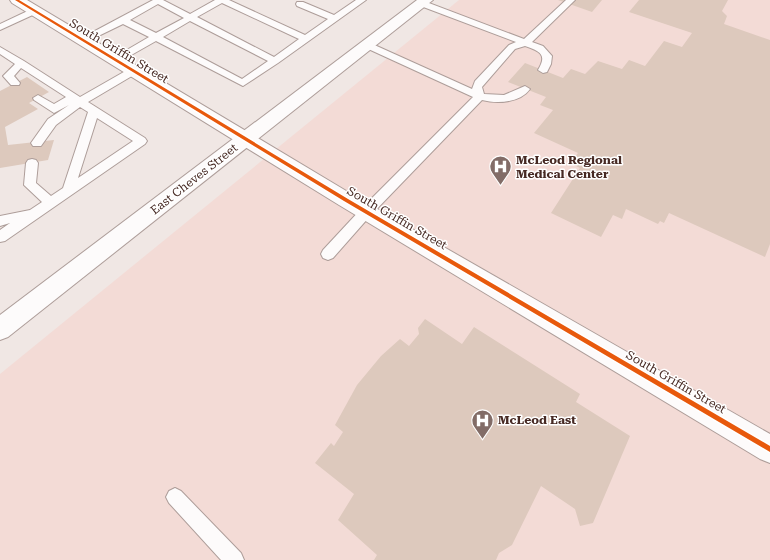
<svg xmlns="http://www.w3.org/2000/svg" width="770" height="560" font-family="'Roboto Serif',serif">
<style>
.built{fill:#f3dbd6}
.building{fill:#ddc9bd}
.lines{fill:none;stroke-linecap:round;stroke-linejoin:round}
.service-casing{stroke:#ad9d99;stroke-width:2}
.minor-casing{stroke:#ad9d99;stroke-width:2}
.secondary-casing{stroke:#ad9d99;stroke-width:2}
.service{fill:#fdfbfb;fill-rule:evenodd}
.minor{fill:#fdfbfb;fill-rule:evenodd}
.secondary{fill:#fdfbfb;fill-rule:evenodd}
.cycleway-casing{stroke:#fff;stroke-width:3}
.cycleway{fill:#e8590c;fill-rule:evenodd}
.labels{text-anchor:middle;dominant-baseline:central;stroke-width:3;stroke-linejoin:round;paint-order:stroke}
.street-label{font-size:12px;fill:#462923;stroke:#fff}
.poi-label{font-size:12px;font-weight:bold;fill:#462923;stroke:#fff;text-anchor:start}
</style>
<rect width="100%" height="100%" fill="#f0e7e4"/>
<!-- built -->
<path class="built" d="M459,0H770V560H0V374Z"/>
<!-- building -->
<path class="building" d="M558,0H602L592,12Z
M639,0H728L722,11L727,16L724,24L770,40V244L765,257L669,213L664,223L660,221L658,224L626,209L622,219L613,215L601,237L551,213L580,168L570,163L578,153L534,133L553,110L540,105L546,97L508,82L525,63L563,78L571,69L585,74L598,61L622,69L629,60L645,66L664,41L682,47L692,33L629,12Z
M27,77L49,92L29,103L38,109L5,127L8,145L54,140L48,160L0,168V91Z
M425,319L462,344L474,327L580,394L576,402L630,436L593,523L580,526L575,509L541,486L512,545L499,553L496,560H374L377,555L338,520L354,494L315,463L331,443L334,446L343,432L335,425L357,385L381,356L400,339L409,346L419,334L418,328Z"/>
<g class="lines">
<defs>
<path id="service" d="M153,0H163L190,14L215,0H229L305,35L328,19L297,6L296,4L297,2H303L334,15L356,0H366L278,63L243,86L156,41L119,62H113L111,60L113,58L149,37L123,24L86,42H80L78,40ZM222,3L299,39L274,57L197,17ZM158,4L184,18L156,33L130,20ZM190,21L268,61L242,79L163,37Z
M421,0L524,39L566,0H575L532,42L543,46L552,56L551,64L547,72L543,73L538,70C548,54 539,51 525,46L515,49L482,87L484,94L504,95L525,86L530,89C520,103 497,104 482,100L370,216L333,258L328,260L323,258L321,254L323,250L362,208L473,97L364,47L362,45L364,43H370L472,89L475,81L509,45L516,42L418,5L417,3L418,1Z
M34,8L37,9L38,11L37,13L0,30V24Z
M0,47L24,61L80,97L129,69H137L138,71L137,73L88,102L145,138L147,141L145,144L5,241L0,242V230L10,223L0,226V216L30,210L42,202L24,185L26,163L28,160L32,159L36,160L38,163L36,183L51,196L63,188L88,112L80,107L56,125L41,146H33L31,143L48,119L69,105L54,113L34,100L33,98L38,95L54,104L66,97L21,68L14,76L20,83L19,85H11L3,76L15,64L0,54ZM97,118L133,141L78,178Z
M175,488L181,491L241,553L244,560H221L169,503L166,497L169,491Z"/>
<path id="minor" d="M10,0H27L353,195L770,434V463L760,459L339,205L12,3Z"/>
<path id="secondary" d="M417,0H433L8,337L0,340V315Z"/>
</defs>
<!-- service casing -->
<use href="#service" class="service-casing"/>
<!-- minor casing -->
<use href="#minor" class="minor-casing"/>
<!-- secondary casing -->
<use href="#secondary" class="secondary-casing"/>
<!-- service -->
<use href="#service" class="service"/>
<!-- minor -->
<use href="#minor" class="minor"/>
<!-- secondary -->
<use href="#secondary" class="secondary"/>
<defs>
<path id="cycleway" d="M15,0H19L348,199L770,446V452L344,201Z"/>
</defs>
<!-- cycleway casing -->
<use href="#cycleway" class="cycleway-casing"/>
<!-- cycleway -->
<use href="#cycleway" class="cycleway"/>
</g>
<!-- icons -->
<defs>
<symbol id="hospital-pin" viewBox="-11 -11 22 30"><path d="M0 17L-7.5 6A9.5 9.5 0 1 1 7.5 6Z" fill="#826c67" stroke="#fff"/><path d="M-5-5h3v3.5h4V-5h3V5h-3V1.5h-4V5h-3Z" fill="#fff"/></symbol>
</defs>
<g fill-rule="evenodd">
<use href="#hospital-pin" x="488" y="154" width="25" height="34"/>
<use href="#hospital-pin" x="470" y="408" width="25" height="34"/>
</g>
<g class="labels">
<!-- street labels -->
<g class="street-label">
<text transform="translate(119 51) rotate(31)">South Griffin Street</text>
<text transform="translate(194 179) rotate(-38)">East Cheves Street</text>
<text transform="translate(397 218) rotate(30)">South Griffin Street</text>
<text transform="translate(676 382) rotate(30)">South Griffin Street</text>
</g>
<!-- poi labels -->
<g class="poi-label">
<text x="516" y="160">McLeod Regional<tspan x="516" dy="14">Medical Center</tspan></text>
<text x="498" y="420">McLeod East</text>
</g>
</g>
</svg>
